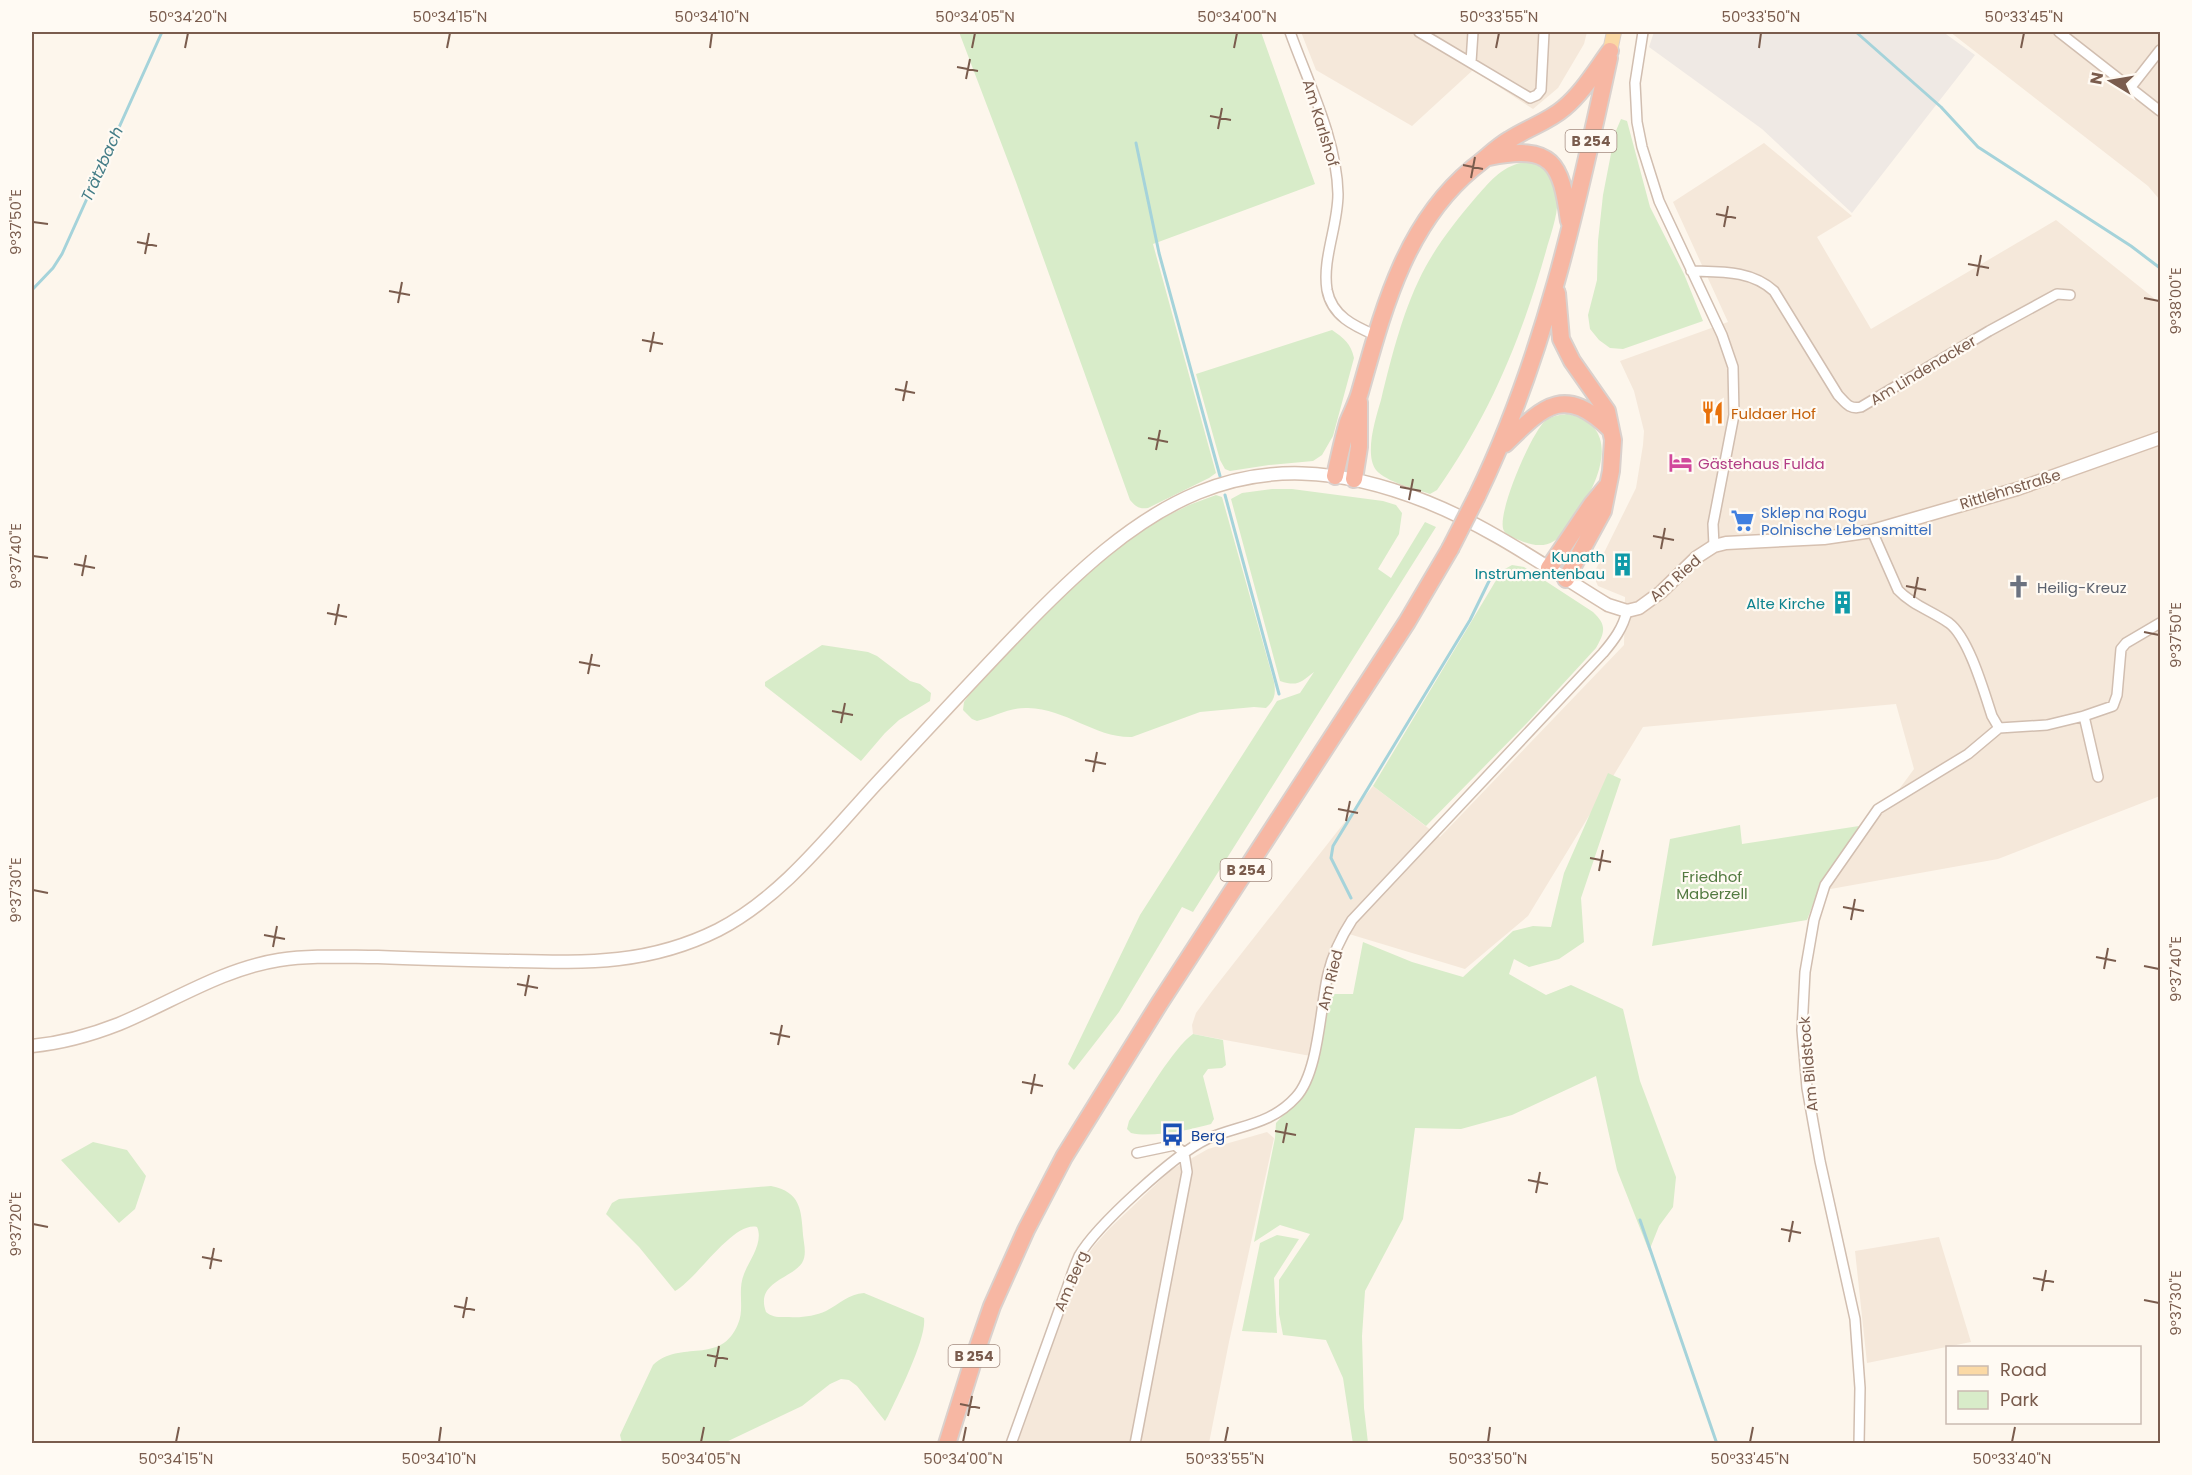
<svg xmlns="http://www.w3.org/2000/svg" width="2192" height="1475" font-family="Poppins,sans-serif">
<style>
.residential{fill:#f5e8da}
.industrial{fill:#efe9e4}
.green{fill:#d8ecc9}
.lines{fill:none;stroke-linecap:round;stroke-linejoin:round}
.stream{stroke:#a5d3da;stroke-width:3}
.street-casing{stroke:#d1beb0;stroke-width:12}
.secondary-casing{stroke:#d6c0b0;stroke-width:15}
.primary-casing{stroke:#dad1cd;stroke-width:16}
.highway-casing{stroke:#dad1cd;stroke-width:20}
.street{stroke:#fff;stroke-width:9}
.secondary{stroke:#fff;stroke-width:12}
.primary{stroke:#fbd9a5;stroke-width:14}
.highway{stroke:#f7b7a3;stroke-width:16}
.highway-bridge-casing{stroke:#dad1cd;stroke-width:20;stroke-linecap:butt}
.highway-bridge{stroke:#f7b7a3;stroke-width:16}
.ticks{fill:none;stroke:#7a5c4d;stroke-width:2}
.labels{text-anchor:middle;dominant-baseline:central;stroke-width:4.5;stroke-linejoin:round;paint-order:stroke}
.shield{fill:#fffaf3;stroke:#a28b7f;stroke-width:1.5}
.shield-label{font-size:14px;font-weight:bold;fill:#7a5c4d}
.street-label{font-size:15px;fill:#7a5c4d;stroke:#fffaf3}
.food-label{font-size:15px;fill:#c56008;stroke:#fffaf3;text-anchor:start}
.hotel-label{font-size:15px;fill:#b23c85;stroke:#fffaf3;text-anchor:start}
.shop-label{font-size:15px;fill:#366cbe;stroke:#fffaf3;text-anchor:start}
.culture-label{font-size:15px;fill:#0d838f;stroke:#fffaf3;text-anchor:end}
.worship-label{font-size:15px;fill:#5b616d;stroke:#fffaf3;text-anchor:start}
.park-label{font-size:15px;fill:#537a41;stroke:#fffaf3}
.transit-label{font-size:15px;fill:#164399;stroke:#fffaf3;text-anchor:start}
.water-label{font-size:16px;font-style:italic;fill:#437c86;stroke:#fffaf3}
.neatline{fill:none;stroke:#7a5c4d;stroke-width:2}
.ticks-label{font-size:15px;text-anchor:middle;fill:#7a5c4d}
</style>
<rect width="100%" height="100%" fill="#fdf6ec"/>
<!-- residential -->
<path class="residential" d="M1301,32H1587L1584,44L1558,88L1533,109L1473,70L1412,126L1316,70Z
M1950,32H2160V200L2148,186Z
M1764,143L1852,216L1817,237L1871,329L2056,220L2160,303V796L1998,859L1825,890L1914,769L1896,704L1643,727L1528,916L1465,969L1349,934L1340,956L1316,1057L1193,1034L1192,1025L1196,1013L1212,991L1373,786L1440,837L1624,645L1625,597L1598,586L1593,575L1636,488L1643,445L1644,431L1634,391L1620,361L1728,322L1673,202Z
M1267,1132L1274,1138L1229,1342L1209,1443L1017,1444L1076,1279L1085,1259L1094,1246L1110,1228L1171,1170L1208,1149Z
M1939,1237L1971,1342L1867,1363L1855,1251Z"/>
<!-- industrial -->
<path class="industrial" d="M1654,32H1943L1975,55L1852,213L1762,129L1649,47Z"/>
<!-- green -->
<path class="green" d="M959,32H1261L1315,184L1153,244L1216,473L1209,478L1148,508C1139,509 1136,507 1130,500L1016,182Z
M1621,119L1627,121L1650,207L1684,274L1703,321L1623,349L1610,348L1599,340L1590,329L1588,315L1597,280L1598,241L1603,195L1615,133Z
M1528,162C1538,165 1547,169 1553,180C1564,201 1552,229 1546,251C1522,337 1489,417 1437,490L1430,494C1416,489 1386,482 1376,470C1364,454 1376,417 1381,400C1392,355 1404,306 1426,266C1440,241 1458,218 1477,196C1491,180 1505,163 1528,162Z
M1332,330C1344,338 1351,344 1354,358L1333,436L1322,455L1313,461L1269,465L1230,471L1225,469L1220,460L1196,374Z
M1567,414C1625,425 1598,485 1575,517C1569,525 1564,536 1554,541C1543,548 1531,545 1519,540C1514,538 1507,536 1504,531C1495,516 1532,432 1545,421C1552,416 1559,415 1567,414Z
M1272,489H1292L1383,501L1396,505L1402,513L1399,534L1378,569L1391,578L1425,522L1436,527L1193,912L1182,907L1119,1012L1074,1070L1068,1064L1140,915L1277,701L1300,693L1314,672C1301,682 1298,687 1280,681L1231,499L1242,493Z
M1216,495L1222,497L1274,682C1276,693 1275,700 1266,708L1254,707L1200,712L1132,737C1095,738 1067,709 1028,708C1010,707 994,717 977,721L972,719L963,710L964,702L969,695L1042,616L1083,575L1143,528L1189,505Z
M1512,565L1524,567L1593,612C1607,625 1605,632 1596,648L1527,723L1426,826L1373,786L1495,582L1505,569Z
M822,645L868,652L877,656L910,681L920,684L931,693L930,701L899,720L885,733L861,761L765,686V682Z
M1608,773L1621,779L1581,898L1584,942L1559,959L1529,967L1514,959L1509,974L1546,995L1571,985L1623,1009L1640,1081L1676,1177L1673,1207L1659,1226L1649,1251L1617,1170L1596,1076L1512,1115L1461,1129L1415,1128L1403,1219L1365,1291L1362,1336L1364,1408L1368,1443L1353,1444L1343,1378L1326,1340L1283,1335L1279,1314V1280L1310,1234L1280,1225L1254,1242L1275,1138L1276,1123L1289,1109L1317,1057L1331,994H1353L1363,942L1412,962L1463,977L1513,931L1533,926L1551,927L1564,873Z
M1740,825L1742,844L1859,826L1820,886L1807,920L1652,946L1670,839Z
M1193,1034L1223,1040L1226,1065L1222,1068L1208,1069L1203,1076L1214,1119L1211,1124C1190,1130 1152,1138 1131,1133L1127,1129L1129,1121C1144,1099 1173,1048 1193,1034Z
M93,1142L127,1150L146,1176L135,1209L119,1223L61,1160Z
M771,1186C801,1192 801,1210 803,1235C804,1244 807,1255 802,1263C791,1279 755,1282 766,1312C773,1318 780,1317 789,1317C801,1318 815,1316 826,1311C839,1304 849,1294 864,1293L924,1318C927,1338 898,1395 888,1416L885,1421L857,1386L849,1380L841,1379L830,1384L802,1406L724,1443H622L620,1435L653,1365C680,1339 721,1366 738,1324C745,1308 737,1291 744,1274C749,1261 764,1242 757,1227C733,1221 697,1279 675,1291L639,1247L606,1214L612,1203L619,1199Z
M1277,1235L1299,1239L1274,1278L1277,1333L1242,1331L1260,1243Z"/>
<g class="lines">
<!-- stream -->
<path class="stream" d="M1856,32L1941,107L1978,147L2131,246L2160,268
M1136,143L1159,253L1220,476
M32,290L53,268L62,254L162,32
M1225,495L1279,694
M1351,898L1331,858L1333,846L1470,620L1491,577
M1640,1220L1717,1444"/>
<defs>
<path id="street" d="M1290,32C1308,82 1337,140 1338,194C1338,226 1322,259 1327,290C1332,316 1354,326 1375,335
M1419,32L1530,98L1537,95L1541,90L1544,32
M1643,32L1635,83L1637,122L1642,147L1659,201L1722,335L1733,367L1734,415L1713,524L1714,546
M2059,32L2160,111
M1471,62L1473,32
M2131,87L2160,50
M1691,271C1721,272 1751,270 1774,291L1838,395C1845,402 1849,410 1861,407L1989,331L2057,294L2070,295
M1872,531L1898,590C1912,605 1932,611 1949,623C1969,638 1984,692 1992,716L1999,728
M2084,716L2098,777
M1999,728L2047,725L2084,716L2113,706L2117,695L2121,649L2126,643L2160,623
M1011,1444L1071,1277C1073,1270 1076,1263 1079,1256C1096,1226 1175,1154 1207,1139C1239,1125 1271,1125 1296,1097C1319,1072 1320,1007 1328,974C1333,953 1341,937 1352,920L1603,653C1614,640 1623,628 1627,611
M1135,1444L1187,1172L1184,1153L1175,1145L1137,1153
M1859,1444L1860,1388L1855,1319L1820,1161L1807,1088L1802,1030L1805,972L1814,920L1825,885L1878,809L1968,754L1999,728"/>
<path id="secondary" d="M32,1046C62,1043 91,1035 119,1024C172,1002 222,969 279,960C312,955 345,957 378,957C424,959 469,960 515,961C588,963 650,964 718,930C782,897 829,835 877,783C923,734 968,685 1014,637C1139,506 1242,428 1427,502C1492,528 1549,569 1608,605L1627,611L1639,608L1661,592L1697,557L1714,546L1726,543L1824,538L1872,531L2017,489L2160,438"/>
<path id="primary" d="M1610,51L1614,32"/>
<path id="highway" d="M1489,157C1553,144 1561,163 1569,221
M1557,293L1561,339L1572,361L1607,411L1613,440L1611,471L1603,511L1566,579
M1505,444C1544,406 1564,384 1611,430
M1335,476C1339,458 1343,439 1348,422C1352,412 1357,403 1360,392C1383,311 1404,225 1473,168C1485,159 1497,147 1509,140C1527,128 1548,122 1564,108C1583,92 1596,70 1610,51
M1354,479L1359,447V402
M1477,496C1544,358 1577,208 1609,58
M1549,568L1592,504L1606,487
M947,1444L974,1358L992,1306L1026,1230L1064,1157L1159,1004L1407,622L1450,549"/>
</defs>
<!-- street casing -->
<use href="#street" class="street-casing"/>
<!-- secondary casing -->
<use href="#secondary" class="secondary-casing"/>
<!-- primary casing -->
<use href="#primary" class="primary-casing"/>
<!-- highway casing -->
<use href="#highway" class="highway-casing"/>
<!-- street -->
<use href="#street" class="street"/>
<!-- secondary -->
<use href="#secondary" class="secondary"/>
<!-- primary -->
<use href="#primary" class="primary"/>
<!-- highway -->
<use href="#highway" class="highway"/>
<defs>
<path id="highway-bridge" d="M1450,549L1477,496"/>
</defs>
<!-- highway-bridge casing -->
<use href="#highway-bridge" class="highway-bridge-casing"/>
<!-- highway-bridge -->
<use href="#highway-bridge" class="highway-bridge"/>
</g>
<!-- ticks -->
<path class="ticks" d="M185,48L188,33M447,48L450,33M710,48L712,33M972,48L975,33M1234,48L1237,33M1496,48L1499,33M1759,48L1761,33M2021,48L2024,33M957,67L978,71M966,79L970,59M1210,116L1231,120M1218,129L1222,108M1463,165L1483,169M1471,178L1475,157M1716,214L1736,218M33,222L48,224M1724,227L1728,206M137,242L157,246M145,254L149,233M1968,264L1989,268M1977,276L1981,255M389,291L410,295M2144,298L2159,301M398,303L402,282M642,340L663,344M650,352L654,332M895,389L915,393M903,401L907,381M1148,438L1168,442M1156,450L1160,430M1400,487L1421,491M1409,500L1413,479M1653,536L1674,540M1661,549L1665,528M33,556L48,558M74,564L95,568M82,576L86,555M1906,586L1926,590M1914,598L1918,577M327,613L347,617M335,625L339,604M2144,632L2159,635M579,662L600,666M588,674L592,654M832,711L853,715M841,723L845,703M1085,760L1106,764M1093,772L1097,752M1338,809L1358,813M1346,821L1350,801M1590,858L1611,862M1599,871L1603,850M33,890L48,893M1843,907L1864,911M1851,920L1855,899M264,935L285,939M273,947L277,926M2096,957L2116,961M2144,966L2159,969M2104,969L2108,948M517,984L538,988M525,996L529,975M770,1033L790,1037M778,1045L782,1025M1022,1082L1043,1086M1031,1094L1035,1074M1275,1131L1296,1135M1283,1143L1287,1123M1528,1180L1548,1184M1536,1193L1540,1172M33,1224L48,1227M1781,1229L1801,1233M1789,1242L1793,1221M202,1257L222,1261M210,1269L214,1248M2033,1278L2054,1282M2042,1291L2046,1270M2144,1300L2159,1303M454,1306L475,1310M463,1318L467,1297M707,1355L728,1359M715,1367L719,1346M960,1404L980,1408M968,1416L972,1396M176,1442L179,1427M439,1442L441,1427M701,1442L704,1427M963,1442L966,1427M1225,1442L1228,1427M1488,1442L1490,1427M1750,1442L1753,1427M2012,1442L2015,1427"/>
<!-- icons -->
<defs>
<symbol id="restaurant-bare" viewBox="-9 -9 18 18"><path d="M-5-6h1v4h1v-4h1v4h1v-4h1v5L-1.5 .5V6h-2V.5L-5-1ZM5-6V6H3V1.5H1.5Q1.5-4 5-6Z" fill="#e8710a" stroke="#fffaf3" stroke-width="2.5" paint-order="stroke"/></symbol>
<symbol id="hotel-bare" viewBox="-9 -9 18 18"><path d="M-6-4.5h1.5V1H6V5H4.5V3h-9V5H-6ZM-4 0a1.8 1.8 0 1 1 3.6 0ZM.5 0V-2.5h3Q6-2.5 6 0Z" fill="#d1479c" stroke="#fffaf3" stroke-width="2.5" paint-order="stroke"/></symbol>
<symbol id="supermarket-bare" viewBox="-9 -9 18 18"><path d="M-6-5.5h2.5l.6 2H6L4.5 2H-2.5L-4.4-4H-6ZM-1.5 3.2a1.3 1.3 0 1 0 .1 0ZM3 3.2a1.3 1.3 0 1 0 .1 0Z" fill="#3f7fe0" stroke="#fffaf3" stroke-width="2.5" paint-order="stroke"/></symbol>
<symbol id="building-bare" viewBox="-9 -9 18 18"><path d="M-4-6H4V6H1V3H-1V6H-4ZM-2.5-4.3h1.7v1.8h-1.7ZM.8-4.3h1.7v1.8H.8ZM-2.5-1h1.7V.8h-1.7ZM.8-1h1.7V.8H.8Z" fill="#0f9aa8" stroke="#fffaf3" stroke-width="2.5" paint-order="stroke"/></symbol>
<symbol id="church-bare" viewBox="-9 -9 18 18"><path d="M-1.2-6h2.4v3.5h3.3v2.4h-3.3V6h-2.4V-.1h-3.3v-2.4h3.3Z" fill="#6b7280" stroke="#fffaf3" stroke-width="2.5" paint-order="stroke"/></symbol>
<symbol id="bus-bare" viewBox="-9 -9 18 18"><path d="M-5-6H5V4H4V6H2V4H-2V6H-4V4H-5ZM-3.5-4V0h7V-4ZM-3.5 1.2v1.5H-2V1.2ZM2 1.2v1.5H3.5V1.2Z" fill="#1a4fb4" stroke="#fffaf3" stroke-width="2.5" paint-order="stroke"/></symbol>
</defs>
<g fill-rule="evenodd">
<use href="#restaurant-bare" x="1696" y="396" width="33" height="33"/>
<use href="#hotel-bare" x="1664" y="446" width="33" height="33"/>
<use href="#supermarket-bare" x="1726" y="504" width="33" height="33"/>
<use href="#building-bare" x="1606" y="548" width="33" height="33"/>
<use href="#church-bare" x="2002" y="570" width="33" height="33"/>
<use href="#building-bare" x="1826" y="586" width="33" height="33"/>
<use href="#bus-bare" x="1156" y="1118" width="33" height="33"/>
</g>
<g class="labels">
<!-- shield labels -->
<g class="shield">
<rect x="1565.5" y="130" width="51" height="22" rx="4.5"/>
<rect x="1220.5" y="859" width="51" height="22" rx="4.5"/>
<rect x="948.5" y="1345" width="51" height="22" rx="4.5"/>
</g>
<g class="shield-label">
<text x="1591" y="141">B 254</text>
<text x="1246" y="870">B 254</text>
<text x="974" y="1356">B 254</text>
</g>
<!-- street labels -->
<g class="street-label">
<text transform="translate(1321 123) rotate(73)">Am Karlshof</text>
<text transform="translate(1923 370) rotate(-31)">Am Lindenacker</text>
<text transform="translate(2010 489) rotate(-17)">Rittlehnstraße</text>
<text transform="translate(1675 578) rotate(-41)">Am Ried</text>
<text transform="translate(1330 980) rotate(-76)">Am Ried</text>
<text transform="translate(1808 1064) rotate(-95)">Am Bildstock</text>
<text transform="translate(1071 1281) rotate(-67)">Am Berg</text>
</g>
<!-- food labels -->
<g class="food-label">
<text x="1731" y="413">Fuldaer Hof</text>
</g>
<!-- hotel labels -->
<g class="hotel-label">
<text x="1698" y="463">Gästehaus Fulda</text>
</g>
<!-- shop labels -->
<g class="shop-label">
<text x="1761" y="512">Sklep na Rogu<tspan x="1761" dy="17">Polnische Lebensmittel</tspan></text>
</g>
<!-- culture labels -->
<g class="culture-label">
<text x="1605" y="556">Kunath<tspan x="1605" dy="17">Instrumentenbau</tspan></text>
<text x="1825" y="603">Alte Kirche</text>
</g>
<!-- worship labels -->
<g class="worship-label">
<text x="2037" y="587">Heilig-Kreuz</text>
</g>
<!-- park labels -->
<g class="park-label">
<text x="1712" y="876">Friedhof<tspan x="1712" dy="17">Maberzell</tspan></text>
</g>
<!-- transit labels -->
<g class="transit-label">
<text x="1191" y="1135">Berg</text>
</g>
<!-- water labels -->
<g class="water-label">
<text transform="translate(102 164) rotate(-66)">Trätzbach</text>
</g>
</g>
<!-- border -->
<rect width="2192" height="1475" fill="none" stroke="#fffaf3" stroke-width="66"/>
<!-- legend -->
<rect x="1946" y="1346" width="195" height="78" fill="#fffaf3" stroke="#cabbb1" stroke-width="1.5"/>
<rect x="1958" y="1366" width="30" height="9" fill="#fbd9a5" stroke="#cabbb1" stroke-width="1.5"/>
<text x="2000" y="1376" font-size="18" fill="#7a5c4d">Road</text>
<rect x="1958" y="1391" width="30" height="18" fill="#d8ecc9" stroke="#cabbb1" stroke-width="1.5"/>
<text x="2000" y="1406" font-size="18" fill="#7a5c4d">Park</text>
<!-- north arrow -->
<g transform="translate(2111 81) rotate(281)" stroke="#fffaf3" stroke-width="4.5" paint-order="stroke">
<path d="M0-4.5L10 22L0 15L-10 22Z" fill="#7a5c4d"/>
<text y="-9" font-size="16" font-weight="bold" text-anchor="middle" fill="#7a5c4d">N</text>
</g>
<rect x="33" y="33" width="2126" height="1409" class="neatline"/>
<g class="ticks-label">
<text x="188" y="22">50°34'20"N</text>
<text x="450" y="22">50°34'15"N</text>
<text x="712" y="22">50°34'10"N</text>
<text x="975" y="22">50°34'05"N</text>
<text x="1237" y="22">50°34'00"N</text>
<text x="1499" y="22">50°33'55"N</text>
<text x="1761" y="22">50°33'50"N</text>
<text x="2024" y="22">50°33'45"N</text>
<text transform="translate(16 222) rotate(-90)" y="5">9°37'50"E</text>
<text transform="translate(2176 301) rotate(-90)" y="5">9°38'00"E</text>
<text transform="translate(16 556) rotate(-90)" y="5">9°37'40"E</text>
<text transform="translate(2176 635) rotate(-90)" y="5">9°37'50"E</text>
<text transform="translate(16 890) rotate(-90)" y="5">9°37'30"E</text>
<text transform="translate(2176 969) rotate(-90)" y="5">9°37'40"E</text>
<text transform="translate(16 1224) rotate(-90)" y="5">9°37'20"E</text>
<text transform="translate(2176 1303) rotate(-90)" y="5">9°37'30"E</text>
<text x="176" y="1464">50°34'15"N</text>
<text x="439" y="1464">50°34'10"N</text>
<text x="701" y="1464">50°34'05"N</text>
<text x="963" y="1464">50°34'00"N</text>
<text x="1225" y="1464">50°33'55"N</text>
<text x="1488" y="1464">50°33'50"N</text>
<text x="1750" y="1464">50°33'45"N</text>
<text x="2012" y="1464">50°33'40"N</text>
</g>
</svg>
